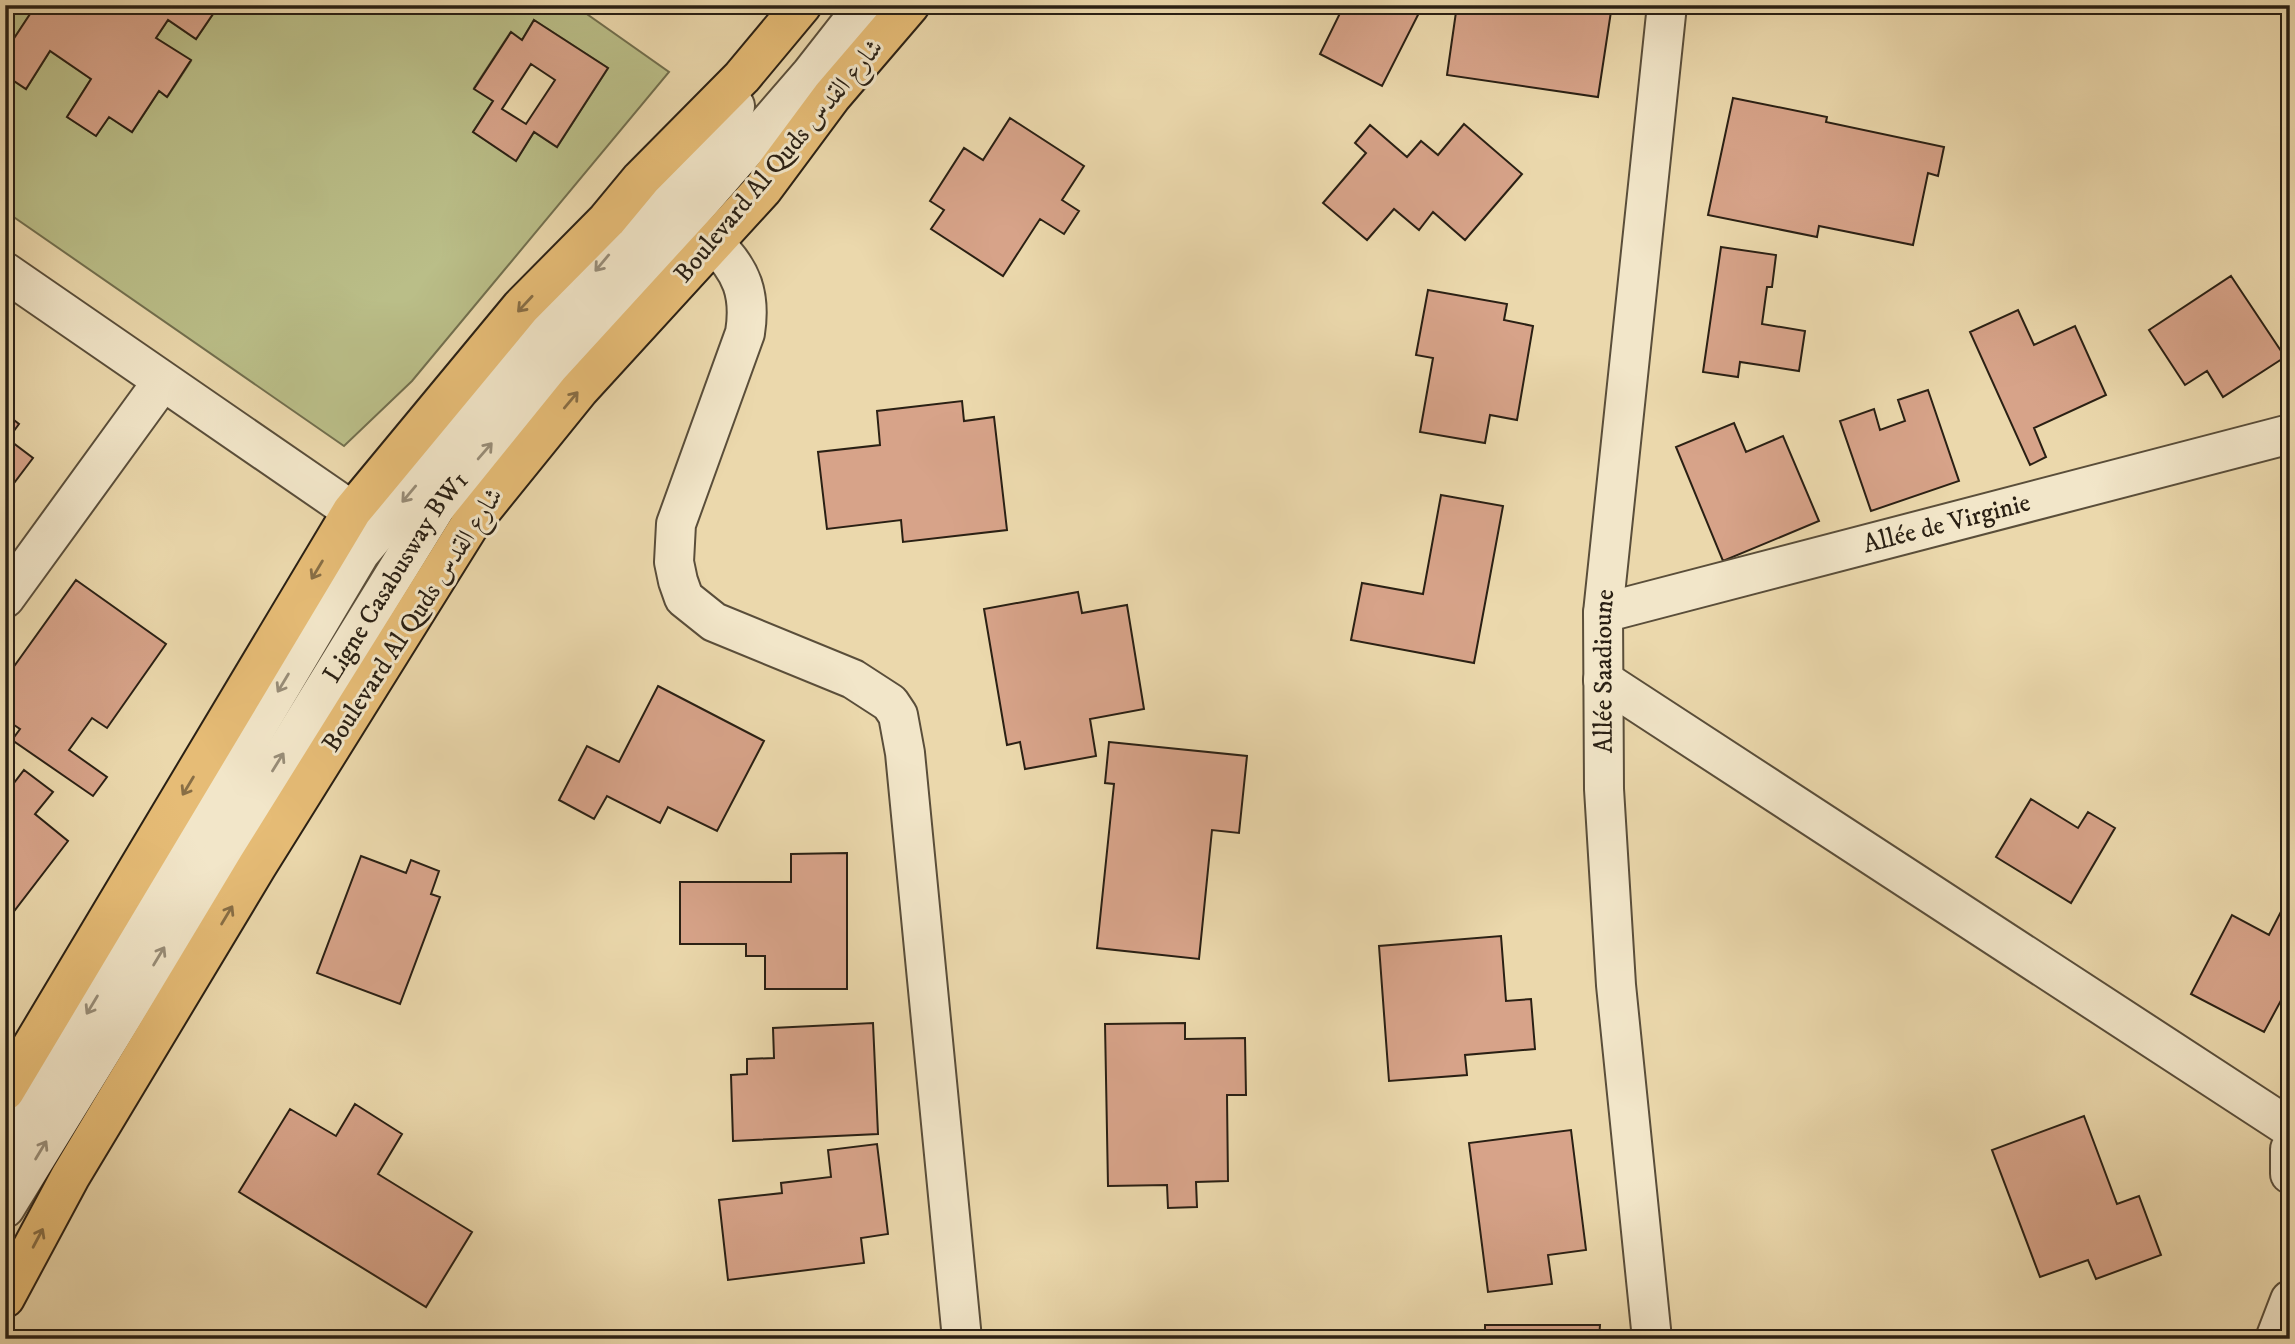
<svg xmlns="http://www.w3.org/2000/svg" width="2295" height="1344" font-family="'IM FELL DW Pica',Amiri,serif">
<style>
.green{fill:#babe88;stroke:#726f4e;stroke-width:2;fill-rule:evenodd}
.building{fill:#d7a389;stroke:#2a2014;stroke-width:2;fill-rule:evenodd}
.lines{fill:none;stroke-linecap:round;stroke-linejoin:round}
.minor-casing{stroke:#5a4e3a;stroke-width:42}
.major-casing{stroke:#2a2014;stroke-width:42}
.minor{stroke:#f2e6c9;stroke-width:38}
.major{stroke:#e6bc76;stroke-width:38}
.oneway{stroke:#988d78}
.oneway2{stroke:#886e45}
.labels{text-anchor:middle;dominant-baseline:central;stroke-width:6;stroke-linejoin:round;paint-order:stroke}
.street-label{font-size:26px;fill:#2a2014;stroke:#f2e6c9}
</style>
<rect width="100%" height="100%" fill="#ebd8ac"/>
<filter id="stains"><feTurbulence type="fractalNoise" baseFrequency=".00286" numOctaves="4"/><feColorMatrix values="0 0 0 0 .2 0 0 0 0 .09 0 0 0 0 .02 0 0 0 .5 -.17"/></filter>
<radialGradient id="worn" r=".72"><stop offset=".6" stop-color="#630" stop-opacity="0"/><stop offset="1" stop-color="#630" stop-opacity=".3"/></radialGradient>
<!-- green -->
<path class="green" d="M5,5H36L5,52Z
M214,5H574L669,72L412,381L344,446L5,211V75L26,89L50,51L91,79L67,117L96,136L109,117L132,132L159,91L168,96L191,61L156,38L168,20L196,39L217,8ZM534,20L608,68L557,147L534,132L516,160L473,132L493,101L474,88L510,33L522,40Z"/>
<!-- building -->
<path class="building" d="M36,5H214L217,8L196,39L168,20L156,38L191,60L167,97L159,91L132,132L109,117L96,136L67,117L91,79L50,51L26,89L5,75V52Z
M1344,5H1423L1382,86L1320,54Z
M1457,5H1612L1598,97L1447,75Z
M534,20L608,68L557,147L534,132L516,161L473,132L493,101L474,89L511,32L522,40ZM531,64L555,80L526,124L502,109Z
M1733,98L1827,117L1826,122L1944,147L1938,176L1928,173L1913,245L1819,226L1817,237L1708,215Z
M1010,118L1084,166L1062,200L1079,211L1064,234L1040,219L1003,276L931,229L944,210L930,201L964,148L983,160Z
M1464,124L1522,174L1465,240L1433,212L1419,230L1394,209L1367,240L1323,203L1366,153L1355,143L1370,125L1407,157L1421,141L1438,155Z
M1721,247L1776,255L1772,287H1767L1762,324L1805,331L1799,371L1740,362L1738,377L1703,372Z
M2231,276L2285,357L2223,397L2207,371L2185,385L2149,330Z
M1428,290L1507,304L1504,320L1533,326L1517,420L1490,415L1485,443L1420,432L1433,358L1416,355Z
M2018,310L2034,345L2075,326L2106,395L2034,428L2046,457L2030,465L1970,332Z
M1928,390L1959,481L1871,511L1840,421L1874,409L1880,430L1905,421L1898,400Z
M962,401L964,421L994,417L1007,530L903,542L901,520L827,529L818,452L880,445L877,411Z
M5,413L19,424L8,439L33,458L5,495Z
M1734,423L1746,452L1783,436L1819,521L1723,561L1676,447Z
M1441,495L1503,506L1474,663L1351,640L1362,583L1423,594Z
M76,580L166,644L107,728L92,718L69,750L107,777L93,796L12,740L20,729L5,719V679Z
M1078,592L1082,613L1127,605L1144,709L1090,719L1096,756L1025,769L1020,742L1007,745L984,609Z
M658,686L764,741L717,831L668,807L660,823L607,796L594,819L559,800L587,746L619,762Z
M1109,742L1247,756L1239,833L1212,830L1199,959L1097,948L1114,784L1105,783Z
M24,770L53,792L35,814L68,841L5,923V790L7,792Z
M2031,799L2078,828L2088,812L2115,828L2071,903L1996,857Z
M847,853V989H765V956H746V944H680V882H791V854Z
M361,856L406,873L411,860L439,871L431,894L440,897L400,1004L317,973Z
M2288,898L2290,995L2285,993L2264,1032L2191,994L2232,915L2269,935Z
M1501,936L1506,1001L1531,999L1535,1049L1465,1055L1467,1075L1389,1081L1379,946Z
M873,1023L878,1134L733,1141L731,1075L747,1074V1059L774,1058L773,1028Z
M1185,1023V1039L1245,1038L1246,1095H1227L1228,1181L1196,1182L1197,1207L1168,1208L1167,1185L1108,1186L1105,1024Z
M355,1104L402,1134L378,1174L472,1232L426,1307L239,1192L290,1109L336,1136Z
M2084,1116L2117,1204L2139,1196L2161,1255L2096,1279L2088,1260L2040,1277L1992,1150Z
M1571,1130L1586,1250L1548,1255L1552,1284L1488,1292L1469,1143Z
M877,1144L888,1234L861,1238L864,1263L728,1280L719,1200L782,1193L781,1183L831,1177L828,1150Z
M1485,1325H1600L1599,1339H1485Z
M799,1332L894,1333L893,1339H799Z"/>
<g class="lines">
<defs>
<g id="minor">
<path d="M714,244C742,270 751,295 745,333L676,524L674,562L678,581L684,598L714,622L853,679L890,703L898,715L905,753L962,1339"/>
<path d="M5,272L352,511"/>
<path d="M5,598L162,382"/>
<path id="s1" d="M1603,613L2290,434"/>
<path d="M1603,680L2290,1128"/>
<path d="M2290,1149V1174"/>
<path d="M5,1152L360,553L735,106"/>
<path id="s2" d="M5,1208L436,507L811,74L865,5"/>
<path id="s3" d="M1652,1339L1616,985L1604,789L1603,613L1667,5"/>
<path d="M2275,1339L2290,1300"/>
</g>
<path id="major" d="M5,1091L352,511L521,307L607,220L641,179L742,77L802,5
M5,1298L70,1177L257,866L469,526L579,390L763,189L832,96L910,5"/>
</defs>
<!-- minor casing -->
<use href="#minor" class="minor-casing"/>
<!-- major casing -->
<use href="#major" class="major-casing"/>
<!-- minor -->
<use href="#minor" class="minor"/>
<!-- major -->
<use href="#major" class="major"/>
</g>
<!-- one-way arrows -->
<defs><path id="oneway-shaft" d="M-6 0H5M1.5-3L5.5 0L1.5 3" fill="none" stroke-width="1.6" stroke-linecap="round" stroke-linejoin="round" transform="scale(1.75)"/></defs>
<g class="oneway">
<use href="#oneway-shaft" transform="translate(602 263) rotate(130)"/>
<use href="#oneway-shaft" transform="translate(485 451) rotate(-49)"/>
<use href="#oneway-shaft" transform="translate(409 494) rotate(130)"/>
<use href="#oneway-shaft" transform="translate(283 683) rotate(121)"/>
<use href="#oneway-shaft" transform="translate(278 762) rotate(-58)"/>
<use href="#oneway-shaft" transform="translate(159 956) rotate(-59)"/>
<use href="#oneway-shaft" transform="translate(92 1005) rotate(121)"/>
<use href="#oneway-shaft" transform="translate(41 1150) rotate(-59)"/>
</g>
<g class="oneway2">
<use href="#oneway-shaft" transform="translate(525 304) rotate(133)"/>
<use href="#oneway-shaft" transform="translate(571 400) rotate(-50)"/>
<use href="#oneway-shaft" transform="translate(317 570) rotate(121)"/>
<use href="#oneway-shaft" transform="translate(188 786) rotate(121)"/>
<use href="#oneway-shaft" transform="translate(227 915) rotate(-59)"/>
<use href="#oneway-shaft" transform="translate(38 1238) rotate(-62)"/>
</g>
<g class="labels">
<!-- street labels -->
<g class="street-label">
<text transform="translate(779 161) rotate(-50)">Boulevard Al Quds شارع القدس</text>
<text stroke="none"><textPath href="#s1" startOffset="355">Allée de Virginie</textPath></text>
<text stroke="none"><textPath href="#s2" startOffset="742">Ligne Casabusway BW1</textPath></text>
<text transform="translate(413 620) rotate(-57)">Boulevard Al Quds شارع القدس</text>
<text stroke="none"><textPath href="#s3" startOffset="670">Allée Saadioune</textPath></text>
</g>
</g>
<!-- margin -->
<rect width="2295" height="1344" fill="none" stroke="#ebd8ac" stroke-width="28"/>
<rect x="7" y="7" width="2281" height="1330" fill="none" stroke="#2a2014" stroke-width="3.5"/>
<rect x="14" y="14" width="2267" height="1316" fill="none" stroke="#2a2014" stroke-width="2"/>
<rect width="100%" height="100%" filter="url(#stains)"/>
<rect width="100%" height="100%" fill="url(#worn)"/>
</svg>
